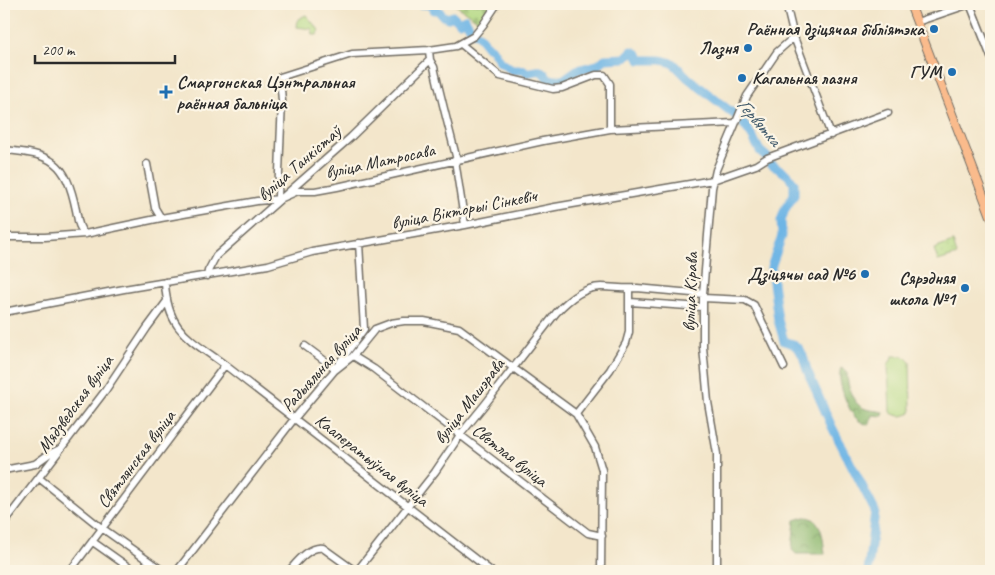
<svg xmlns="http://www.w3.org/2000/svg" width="995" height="575" font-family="Caveat,sans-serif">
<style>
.grass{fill:#b3d983;stroke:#6f8257}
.forest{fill:url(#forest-crowns);stroke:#5c724e}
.cemetery{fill:url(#cemetery-stones);stroke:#6f8257}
.park{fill:url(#park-dots);stroke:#6f8257}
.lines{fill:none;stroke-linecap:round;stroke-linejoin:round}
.stream{stroke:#6eb5e5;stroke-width:1}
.river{stroke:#6eb5e5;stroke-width:9}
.minor-casing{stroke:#716c63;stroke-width:9}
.major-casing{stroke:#716c63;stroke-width:10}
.minor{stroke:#fff;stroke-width:6}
.major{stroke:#fabb8c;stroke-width:8}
.poi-dot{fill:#1f6fb2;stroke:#fcf5e5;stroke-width:2}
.labels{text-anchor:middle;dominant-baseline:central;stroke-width:4.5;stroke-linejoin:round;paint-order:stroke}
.poi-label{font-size:18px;font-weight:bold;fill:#2b2b2b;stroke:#fcf5e5;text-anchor:end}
.street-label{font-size:18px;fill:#2b2b2b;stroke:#fcf5e5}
.water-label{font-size:19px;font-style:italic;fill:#425b6c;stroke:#fcf5e5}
</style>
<defs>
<pattern id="forest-crowns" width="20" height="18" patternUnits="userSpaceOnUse" patternTransform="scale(1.25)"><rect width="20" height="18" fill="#8eb971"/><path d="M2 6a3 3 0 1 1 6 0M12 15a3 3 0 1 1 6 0" fill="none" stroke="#74975d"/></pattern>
<pattern id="cemetery-stones" width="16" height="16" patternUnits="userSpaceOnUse" patternTransform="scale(1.25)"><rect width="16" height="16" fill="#b3d983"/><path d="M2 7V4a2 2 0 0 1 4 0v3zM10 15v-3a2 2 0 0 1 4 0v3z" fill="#9aba71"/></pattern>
<pattern id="park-dots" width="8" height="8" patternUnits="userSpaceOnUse" patternTransform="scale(1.25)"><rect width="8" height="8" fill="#b3d983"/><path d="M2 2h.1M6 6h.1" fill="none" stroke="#9aba71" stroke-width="1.8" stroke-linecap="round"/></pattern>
</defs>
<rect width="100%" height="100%" fill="#fcf5e5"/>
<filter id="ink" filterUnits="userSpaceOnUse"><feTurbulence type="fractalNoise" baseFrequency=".02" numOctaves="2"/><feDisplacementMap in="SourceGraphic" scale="10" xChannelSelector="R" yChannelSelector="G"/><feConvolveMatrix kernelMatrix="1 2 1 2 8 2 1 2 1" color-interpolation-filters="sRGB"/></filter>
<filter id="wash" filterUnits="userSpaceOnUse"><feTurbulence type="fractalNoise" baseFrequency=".0096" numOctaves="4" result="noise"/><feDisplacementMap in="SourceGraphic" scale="20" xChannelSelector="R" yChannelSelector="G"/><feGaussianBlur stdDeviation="1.12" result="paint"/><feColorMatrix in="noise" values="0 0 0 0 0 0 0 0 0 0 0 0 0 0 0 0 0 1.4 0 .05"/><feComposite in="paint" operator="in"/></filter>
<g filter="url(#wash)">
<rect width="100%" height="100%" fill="#f3e6cb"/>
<!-- grass -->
<path class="grass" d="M306,15L319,30L317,35H313L312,29L297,27L298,19Z
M893,356H904L910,362L911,413C903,417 897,417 890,412L888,365Z"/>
<!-- forest -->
<path class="forest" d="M841,368L847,372C847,384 851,402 863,408C869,411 877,410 883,412V416L872,415L870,424L868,425C863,423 858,421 855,417C847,407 836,380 841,368Z
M805,517C823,517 823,541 825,554H796L792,550L795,520Z"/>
<!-- cemetery -->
<path class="cemetery" d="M454,4H492L479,21Z"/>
<!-- park -->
<path class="park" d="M953,242L957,255L938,261L934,249Z"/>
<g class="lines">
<!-- stream -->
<path class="stream" d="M315,568V571"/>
<!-- river -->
<path class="river" d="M420,4L430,5L434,10H438L443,16L448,18L453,16L459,22L465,19L471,29L480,37L488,47L492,49L500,62L512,70H524L527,73C535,71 542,67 547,78L555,80H563L577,70L598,65L605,59L625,58L632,51L638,54L640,60H661L673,63L688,78L740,119L752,136L760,151L767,157L770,163L788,175L794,183V195L785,209L781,221L782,236L771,267L778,320L784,341L793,344L799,349L803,356L807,370L832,427L875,511L868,571"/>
</g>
</g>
<g filter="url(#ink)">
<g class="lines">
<defs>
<path id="minor" d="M786,4L794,37L831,135
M970,4L991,57
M917,22L970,4
M461,44L500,76L553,89L562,88L596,75H604L610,84V129
M430,60L434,67C441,98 449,129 457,160
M4,150C52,154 66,161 76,210C78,219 78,228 85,234
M455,160L465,225
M147,164L155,208L161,218
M280,199L278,196L282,101L280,77L352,54L429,50L456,46L474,36L483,25L497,4
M4,237H45L85,234L161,218L257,201L280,199L298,191H315L337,187L543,141L610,129L735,123
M207,276L208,271L216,256L351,137L430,60L429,50
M165,282C167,331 190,339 225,365L491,571
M703,298L745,300L754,305L784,367
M630,302L702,307
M4,312L124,289L268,265L312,252L465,225L555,207L713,180L756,165L767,158L888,113
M305,346L336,369
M353,356L374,369L588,533L602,536
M337,366L364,329L359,243
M576,414L610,370L626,343L629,332V290
M4,470L35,464L49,454L60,449
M39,478L99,526L163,571
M4,523L105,391L147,328L167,301
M93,542L134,571
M70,571L225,365
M177,571L294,419L334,371L353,356L375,329L391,323L404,321H424L459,328L576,414L595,447L602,470L601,571
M289,571C297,562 309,546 323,548L355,571
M357,571L435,472L460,435L486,403L556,313C567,301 584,287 601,287C614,287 623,289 637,288L703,294
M717,571V454L708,402L703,347V294L712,188L716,170L747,96L777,52L794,37"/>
<path id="major" d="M910,4L991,216"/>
</defs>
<!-- minor casing -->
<use href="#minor" class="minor-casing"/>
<!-- major casing -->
<use href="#major" class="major-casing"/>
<!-- minor -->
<use href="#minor" class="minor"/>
<!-- major -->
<use href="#major" class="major"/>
</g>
</g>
<!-- markers -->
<g class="poi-dot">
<circle cx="934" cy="29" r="5"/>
<circle cx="748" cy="48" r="5"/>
<circle cx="952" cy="72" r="5"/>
<circle cx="742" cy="78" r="5"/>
<path d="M163.5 84.5h5v5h5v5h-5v5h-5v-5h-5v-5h5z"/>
<circle cx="865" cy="274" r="5"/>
<circle cx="965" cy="288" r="5"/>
</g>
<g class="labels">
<!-- poi labels -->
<g class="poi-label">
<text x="924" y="29">Раённая дзіцячая бібліятэка</text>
<text x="738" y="48">Лазня</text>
<text x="942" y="72">ГУМ</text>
<text x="752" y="78" text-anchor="start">Кагальная лазня</text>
<text x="177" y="82" text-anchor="start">Смаргонская Цэнтральная<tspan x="177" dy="21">раённая бальніца</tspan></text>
<text x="855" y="274">Дзіцячы сад №6</text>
<text x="955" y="278">Сярэдняя<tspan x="955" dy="21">школа №1</tspan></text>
</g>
<!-- street labels -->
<g class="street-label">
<text transform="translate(380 161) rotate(-12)">вуліца Матросава</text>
<text transform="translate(299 163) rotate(-41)">вуліца Танкістаў</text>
<text transform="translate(464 209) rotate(-11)">вуліца Вікторыі Сінкевіч</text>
<text transform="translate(690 292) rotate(-88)">вуліца Кірава</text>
<text transform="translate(321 368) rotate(-48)">Радыяльная вуліца</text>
<text transform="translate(469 401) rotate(-52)">вуліца Машэрава</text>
<text transform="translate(75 404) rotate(-54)">Мядзведская вуліца</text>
<text transform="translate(510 455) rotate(38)">Светлая вуліца</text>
<text transform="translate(136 459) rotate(-53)">Святлянская вуліца</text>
<text transform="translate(372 460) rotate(38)">Кааператыўная вуліца</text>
</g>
<!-- water labels -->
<g class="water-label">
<text transform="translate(759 122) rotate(49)">Гервятка</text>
</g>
</g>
<!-- margin -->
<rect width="995" height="575" fill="none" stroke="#fcf5e5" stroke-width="20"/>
<!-- scale -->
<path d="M35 55v8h140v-8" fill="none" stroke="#2b2b2b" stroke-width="2.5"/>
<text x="42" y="55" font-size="15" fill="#2b2b2b" stroke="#fcf5e5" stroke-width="4" paint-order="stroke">200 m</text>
</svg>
